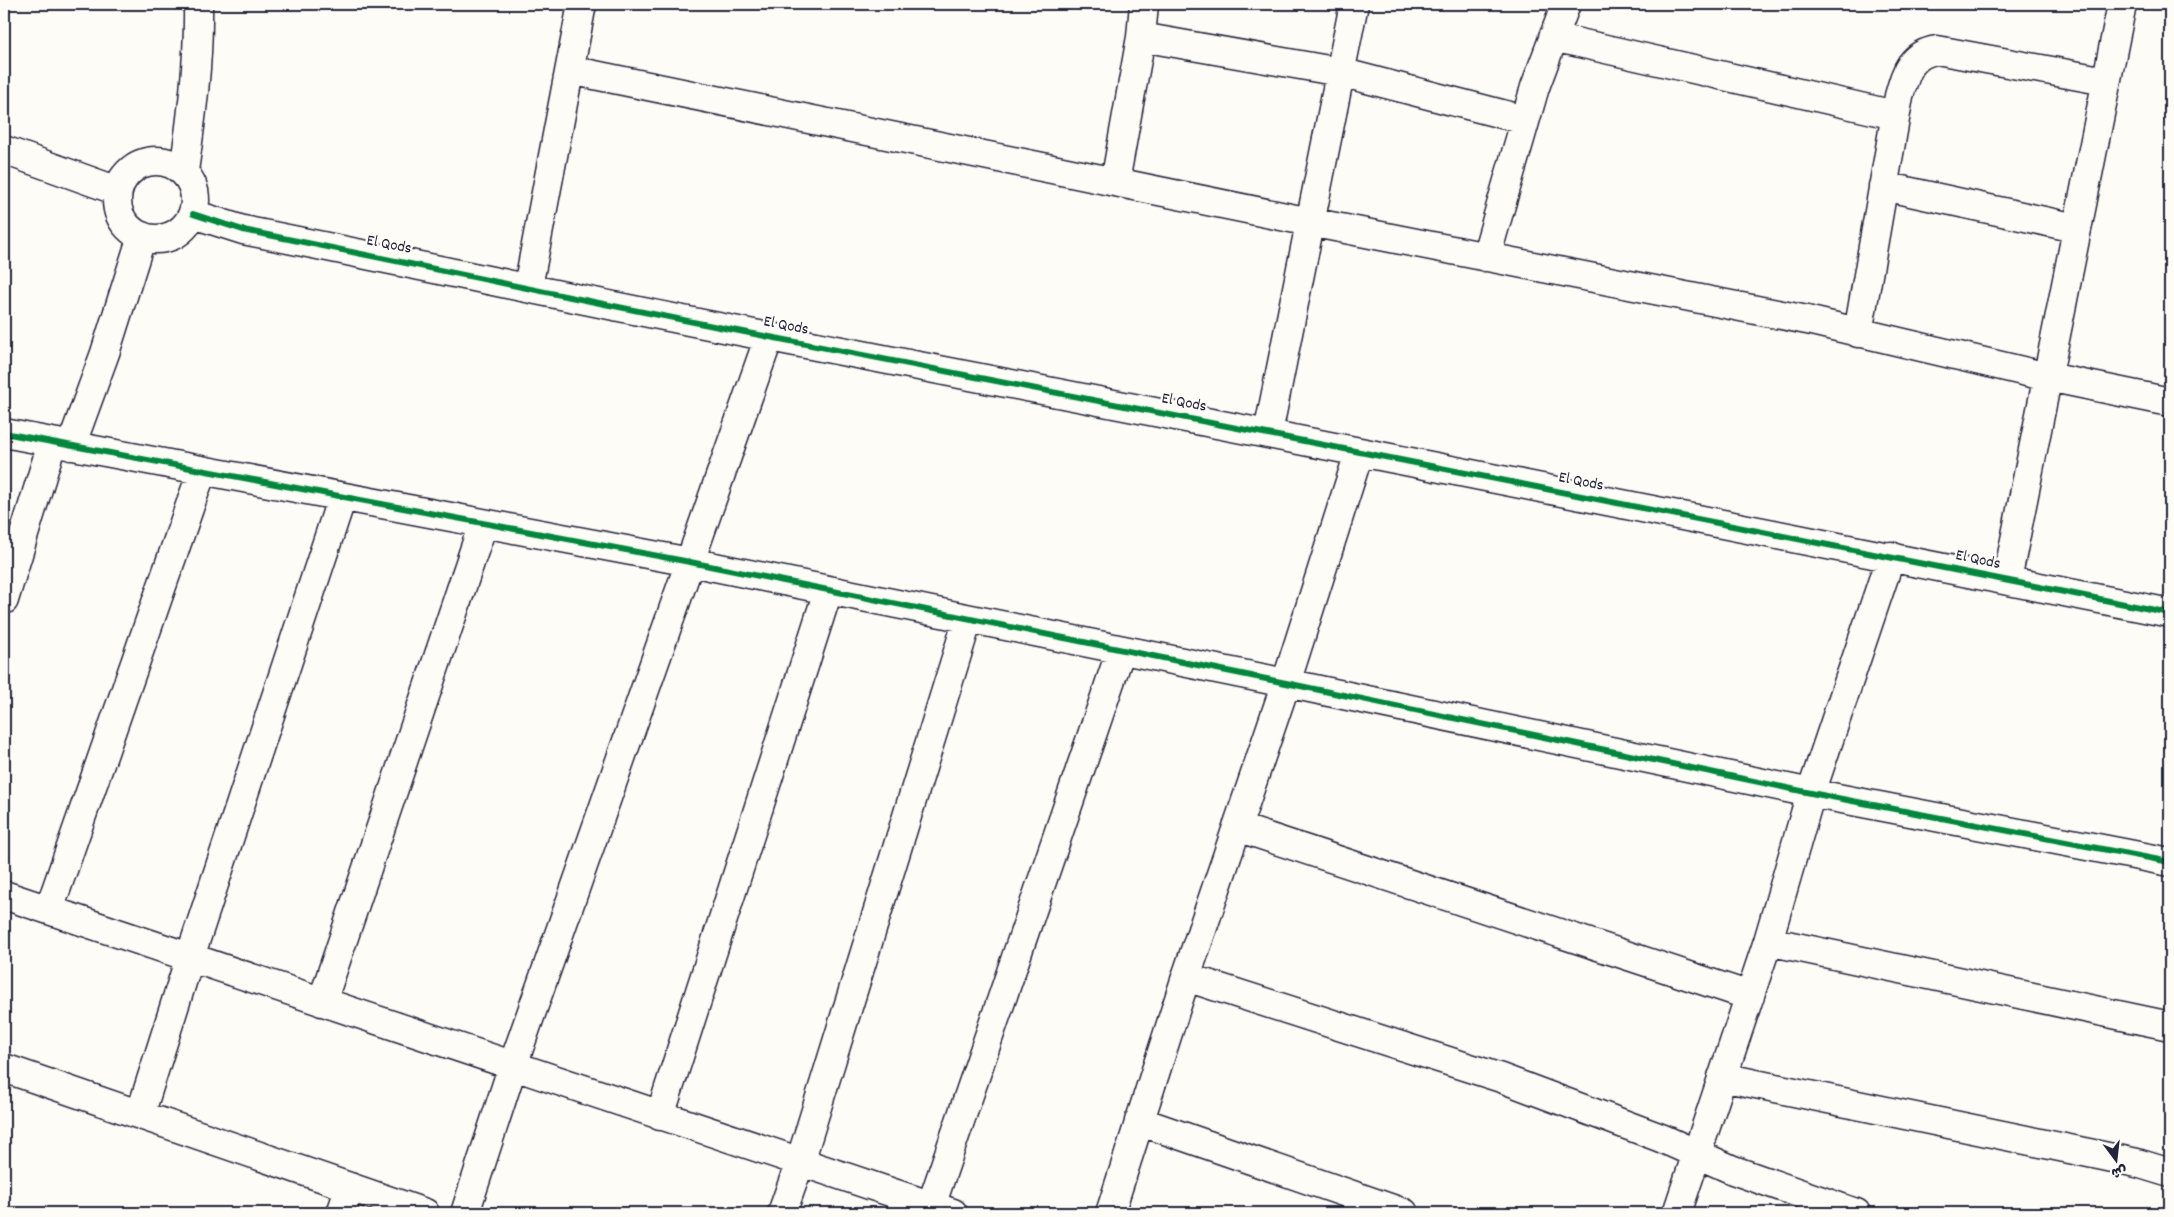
<svg xmlns="http://www.w3.org/2000/svg" width="2174" height="1217" font-family="Dekko,'Playpen Sans Arabic',sans-serif">
<style>
.lines{fill:none;stroke-linecap:round;stroke-linejoin:round}
.minor-casing{stroke:#22223b;stroke-width:31}
.minor{stroke:#fdfcf7;stroke-width:28}
.cycleway-casing{stroke:#fdfcf7;stroke-width:9}
.cycleway{stroke:#00873e;stroke-width:6}
.labels{text-anchor:middle;dominant-baseline:central;stroke-width:4.5;stroke-linejoin:round;paint-order:stroke}
.street-label{font-size:16px;fill:#22223b;stroke:#fdfcf7}
</style>
<rect width="100%" height="100%" fill="#fdfcf7"/>
<filter id="ink" filterUnits="userSpaceOnUse"><feTurbulence type="fractalNoise" baseFrequency=".02" numOctaves="2"/><feDisplacementMap in="SourceGraphic" scale="10" xChannelSelector="R" yChannelSelector="G"/><feConvolveMatrix kernelMatrix="1 2 1 2 8 2 1 2 1" color-interpolation-filters="sRGB"/></filter>
<g filter="url(#ink)">
<g class="lines">
<defs>
<path id="minor" d="M1141,37L1340,72L1525,120
M1553,37L1895,115
M570,70L1310,222L1807,320L2048,377L2170,402
M4,150L118,191
M117 200a39 39 0 1 1 78 0a39 39 0 1 1-78 0Z
M184,171C192,115 199,61 198,4
M1115,182L1141,37L1144,4
M1883,186L2076,228
M193,214L243,230C420,265 597,304 775,338C1240,429 1706,518 2170,613
M1486,257L1535,87L1566,4
M528,287L582,4
M1858,333L1899,96C1906,72 1910,54 1937,50L2106,81
M4,433L690,562L1286,683L1811,793L2170,862
M1268,433L1354,4
M71,446L105,353L142,236
M2007,580L2122,4
M4,600L52,443
M1237,827L1750,996
M4,895L953,1213
M49,910L202,471
M1768,941L2170,1026
M1186,977L1501,1078L1661,1138L1733,1170L1856,1213
M322,1002L483,524
M4,1068L425,1213
M1722,1077L2137,1163L2170,1173
M140,1115L190,957L342,497
M660,1116L828,591
M1139,1121L1404,1213
M931,1206L1121,650
M341,1213L350,1187
M465,1213L513,1065L769,337
M782,1213L800,1162L968,619
M1110,1213L1186,977L1286,683L1359,453
M1677,1213L1768,941L1811,793L1891,556"/>
</defs>
<!-- minor casing -->
<use href="#minor" class="minor-casing"/>
<!-- minor -->
<use href="#minor" class="minor"/>
<defs>
<path id="cycleway" d="M193,214L243,230C420,265 597,304 775,338C1240,429 1706,518 2170,613
M4,433L690,562L1286,683L1811,793L2170,862"/>
</defs>
<!-- cycleway casing -->
<use href="#cycleway" class="cycleway-casing"/>
<!-- cycleway -->
<use href="#cycleway" class="cycleway"/>
</g>
</g>
<g class="labels">
<!-- street labels -->
<g class="street-label">
<text transform="translate(389 245) rotate(11)">El Qods</text>
<text transform="translate(786 326) rotate(11)">El Qods</text>
<text transform="translate(1184 403) rotate(11)">El Qods</text>
<text transform="translate(1581 482) rotate(11)">El Qods</text>
<text transform="translate(1978 560) rotate(12)">El Qods</text>
</g>
</g>
<!-- margin -->
<rect width="2174" height="1217" fill="none" stroke="#fdfcf7" stroke-width="20"/>
<rect x="10" y="10" width="2154" height="1197" fill="none" stroke="#22223b" stroke-width="2" filter="url(#ink)"/>
<!-- north arrow -->
<g transform="translate(2116 1160) rotate(165)" stroke="#fdfcf7" stroke-width="4" paint-order="stroke">
<path d="M0-4L9 19L0 12L-9 19Z" fill="#22223b"/>
<text y="-8" font-size="14" font-weight="bold" text-anchor="middle" fill="#22223b">ش</text>
</g>
</svg>
